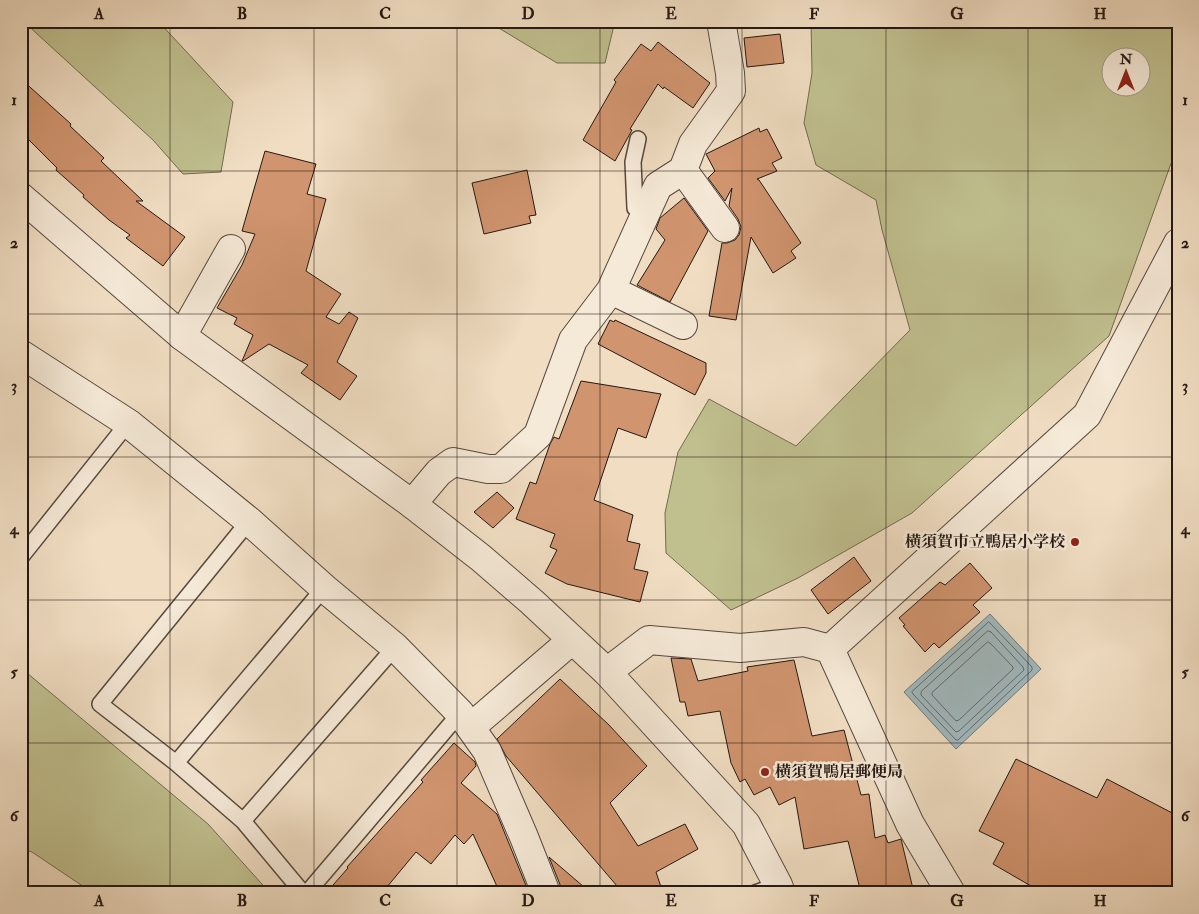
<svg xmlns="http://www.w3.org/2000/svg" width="1199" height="914" font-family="'IM FELL Double Pica','Noto Serif JP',serif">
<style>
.green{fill:#c0bf8e;stroke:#726c50;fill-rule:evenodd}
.water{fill:#a0b8be;stroke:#6e787a}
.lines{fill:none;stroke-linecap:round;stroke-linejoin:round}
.shore{stroke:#626868;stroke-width:1}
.building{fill:#d0946e;stroke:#241813}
.service-casing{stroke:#57493f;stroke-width:18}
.minor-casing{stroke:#57493f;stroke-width:30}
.tertiary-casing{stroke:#57493f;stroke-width:30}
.service{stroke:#f5e9d7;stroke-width:15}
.minor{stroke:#f5e9d7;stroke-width:28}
.tertiary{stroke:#f5e9d7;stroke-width:28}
.grid{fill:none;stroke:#241813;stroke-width:1;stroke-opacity:0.55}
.poi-dot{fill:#8f2418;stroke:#f5e9d7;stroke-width:2}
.labels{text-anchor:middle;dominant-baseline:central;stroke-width:5;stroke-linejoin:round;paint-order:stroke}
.poi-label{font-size:16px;font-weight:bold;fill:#241813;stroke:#f5e9d7;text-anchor:end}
.neatline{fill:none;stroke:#241813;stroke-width:2}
.grid-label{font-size:16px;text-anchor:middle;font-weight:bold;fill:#241813}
</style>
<rect width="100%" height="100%" fill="#f0ddc2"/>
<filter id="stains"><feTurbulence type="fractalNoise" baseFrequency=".004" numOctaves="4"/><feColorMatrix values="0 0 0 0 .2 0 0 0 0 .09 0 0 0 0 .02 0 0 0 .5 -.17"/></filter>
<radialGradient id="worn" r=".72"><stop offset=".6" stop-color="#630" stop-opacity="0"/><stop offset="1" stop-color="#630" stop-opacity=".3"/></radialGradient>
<!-- green -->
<path class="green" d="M23,21H158L233,102L221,172L183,174L153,140Z
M494,21H615L605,63H557L497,27Z
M811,21H1176L1178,32V144L1109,336L912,513L798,578L731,610L666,553L665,513L678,452L709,399L796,446L910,330L882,230L876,200L816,165L804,123L812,73ZM1112,58H1142V88H1112Z
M21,668L208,824L270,893H93L32,852L21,849Z"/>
<!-- water -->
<path class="water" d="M990,614L1041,669L956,749L904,692Z"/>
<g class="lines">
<!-- shore -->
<path class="shore" d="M989,622L1032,667V670L958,740H956L913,694L912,692Z
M988,631L991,632L1023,667L1024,670L959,731L956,732L921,695V692Z
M988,642L990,643L1013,667V669L959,720L956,721L932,695V693Z"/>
</g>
<!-- building -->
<path class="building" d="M780,34L784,63L747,67L744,38Z
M658,42L710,83L693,108L664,87L663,89L658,84L630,129L632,130L615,161L583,140L616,82L614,80L641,44L651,51Z
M21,79L71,124L70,126L104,158L101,161L143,201H136L185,237L163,266L126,238L130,235L109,220L83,197L84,195L56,170L57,168L21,132Z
M759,128L760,132L767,129L782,158L772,163L777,171L757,179L759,180L801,243L791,251L796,258L773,273L751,237L736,320L709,316L722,243H727L735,240L739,235L741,227L738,219L729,206L732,188L725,201L708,178L715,171L706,154Z
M265,151L316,164L307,194L326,199L306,271L341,294L326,317L339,324L349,312L358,318L337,362L357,376L340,400L301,373L308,365L269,344L243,361H242L253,335L234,324L237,318L217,308L242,265L255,234L242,231Z
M527,170L536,215L529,216L531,223L484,234L472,183Z
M684,198L708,231L670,302L637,285L665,240L656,229L660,218Z
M610,320L614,322L615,320L706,363V373L695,395L598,344Z
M581,381L661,394L646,438L618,428L594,500L633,515L627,541L640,544L634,569L648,572L640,602L567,584L545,573L557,550L550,547L555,534L516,519L530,482L536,484L550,444L554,437L559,439Z
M497,492L514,508L493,528L474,512Z
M854,557L871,581L828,614L811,590Z
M970,563L992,588L973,605L980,612L939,648L934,643L925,652L903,626L905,625L899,618L940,582L945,585Z
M671,658L691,659L698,681L748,671L747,667L794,660L812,736L844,730L861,795L869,794L875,838L885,835L888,843L901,839L914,893H861L848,841L804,849L795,797L779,805L770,787L754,795L745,779L740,782L731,763L720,711L688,716L685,702H680Z
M560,679L609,725L647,766L610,803L638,846L685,824L698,849L656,872L663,893H623L506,756L497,739Z
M454,743L475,762L476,766L461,783L497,814L529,893H500L473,834L464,844L455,835L431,864L416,852L382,893H326L348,868L347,867L423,782L421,780Z
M1016,759L1097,798L1107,779L1178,816V893H1043L993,864L1004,843L979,831Z
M549,857L591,893H561V887Z"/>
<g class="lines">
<defs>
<path id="service" d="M638,139L633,162L635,208L646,215
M249,521L100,704L176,763L243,821L303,893
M21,557L128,423
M176,763L324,588
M243,821L395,647
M307,893L460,713
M755,893L778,885"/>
<path id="minor" d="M683,170L725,228
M611,290L683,325
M182,336L231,249
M21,354L128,423L249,521L324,588L395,647L460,713L487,751L524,837L546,893
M412,504L439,472L453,462L488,469H501L538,435L573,340L611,290L658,186L683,170L693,144L731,91L730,73L721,21
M830,649L910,824L951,893
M607,672L649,640L740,648L804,642L830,649L1087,415L1178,243
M471,727L572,640"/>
<path id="tertiary" d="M21,197L182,336L412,504L481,558L532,602L607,672L746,824L778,885L781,893"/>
</defs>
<!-- service casing -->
<use href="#service" class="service-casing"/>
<!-- minor casing -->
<use href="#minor" class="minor-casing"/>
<!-- tertiary casing -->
<use href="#tertiary" class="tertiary-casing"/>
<!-- service -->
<use href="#service" class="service"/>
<!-- minor -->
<use href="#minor" class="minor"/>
<!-- tertiary -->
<use href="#tertiary" class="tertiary"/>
</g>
<!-- grid -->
<path class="grid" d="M170,21V893M314,21V893M457,21V893M600,21V893M742,21V893M886,21V893M1028,21V893M21,171H1178M21,314H1178M21,457H1178M21,600H1178M21,743H1178"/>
<!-- markers -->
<g class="poi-dot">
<circle cx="1075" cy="542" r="5"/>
<circle cx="765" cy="772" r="5"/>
</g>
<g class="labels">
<!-- poi labels -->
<g class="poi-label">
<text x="1065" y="542">横須賀市立鴨居小学校</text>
<text x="775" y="772" text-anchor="start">横須賀鴨居郵便局</text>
</g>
</g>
<!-- margin -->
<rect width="1199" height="914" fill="none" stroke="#f0ddc2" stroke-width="55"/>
<!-- north arrow -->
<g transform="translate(1126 72)"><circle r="24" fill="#f5e9d7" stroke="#a19589"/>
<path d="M0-4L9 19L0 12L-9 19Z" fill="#8f2418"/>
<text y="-8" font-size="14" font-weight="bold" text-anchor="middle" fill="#241813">N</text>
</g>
<rect x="28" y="28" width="1144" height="858" class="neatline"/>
<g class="grid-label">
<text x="99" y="19">A</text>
<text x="242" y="19">B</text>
<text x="385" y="19">C</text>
<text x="528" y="19">D</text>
<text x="671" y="19">E</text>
<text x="814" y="19">F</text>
<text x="957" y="19">G</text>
<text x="1100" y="19">H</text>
<text x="14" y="105">1</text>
<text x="1185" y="105">1</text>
<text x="14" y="248">2</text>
<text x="1185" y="248">2</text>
<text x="14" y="391">3</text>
<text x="1185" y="391">3</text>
<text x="14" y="534">4</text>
<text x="1185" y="534">4</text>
<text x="14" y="677">5</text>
<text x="1185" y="677">5</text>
<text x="14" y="821">6</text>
<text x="1185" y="821">6</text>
<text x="99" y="906">A</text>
<text x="242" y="906">B</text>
<text x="385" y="906">C</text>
<text x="528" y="906">D</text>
<text x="671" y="906">E</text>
<text x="814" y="906">F</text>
<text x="957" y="906">G</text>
<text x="1100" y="906">H</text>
</g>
<rect width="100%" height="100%" filter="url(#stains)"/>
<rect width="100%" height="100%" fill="url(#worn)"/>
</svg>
